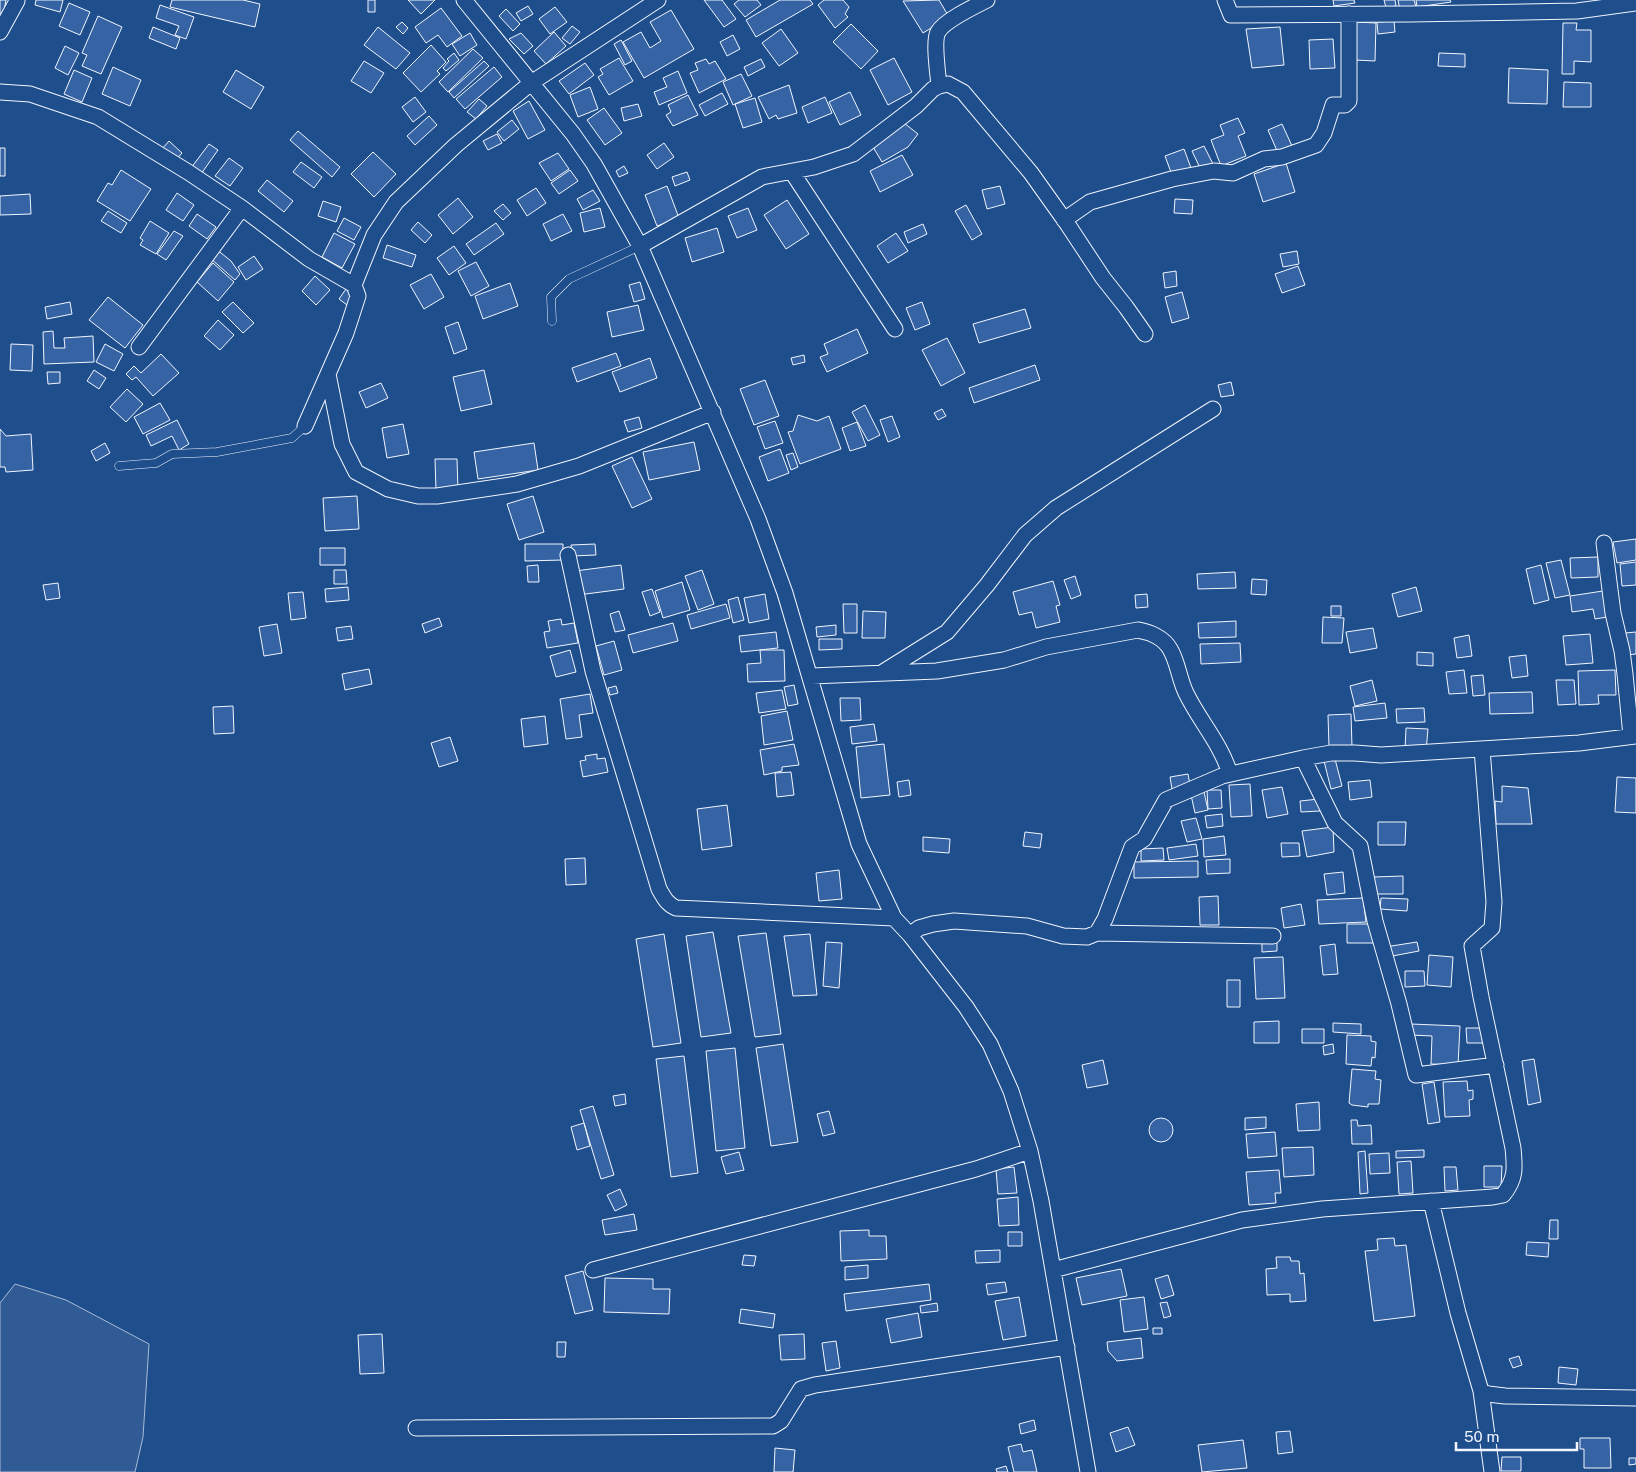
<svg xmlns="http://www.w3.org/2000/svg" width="1636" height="1472" font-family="'Public Sans',sans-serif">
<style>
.built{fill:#305b95;stroke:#a8bbd7}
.building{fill:#3563a3;stroke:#f2f6ff}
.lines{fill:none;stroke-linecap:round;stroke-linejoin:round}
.service-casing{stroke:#f2f6ff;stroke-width:9}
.minor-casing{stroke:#f2f6ff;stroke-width:17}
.service{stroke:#1f4e8c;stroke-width:8}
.minor{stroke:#1f4e8c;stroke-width:15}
</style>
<rect width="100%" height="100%" fill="#1f4e8c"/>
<!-- built -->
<path class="built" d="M15,1284L66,1300L149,1344L143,1437L135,1472H0V1303Z"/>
<!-- building -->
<path class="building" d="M0,0H6L2,22H0Z
M36,0H63L60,12L35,5Z
M172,0H243L260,4L255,27L170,7Z
M368,0H375V12H368Z
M408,0H435L421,14Z
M704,0H722L736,19L724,27Z
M739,0H757L761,5L745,17L734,4Z
M780,0H810L813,4L756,37L746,20Z
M824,0H843L849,7L845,14L848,17L835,28L818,5Z
M939,0L949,17L923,33L903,1Z
M1333,0H1354L1355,3L1334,6Z
M1384,0H1395L1396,6L1386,8Z
M1398,0H1414L1416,7L1400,10Z
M1416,0H1450L1451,2L1417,7Z
M69,3L90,12L80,35L59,26Z
M160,5L194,17L186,39L175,35L179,26L156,18Z
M528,6L533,14L521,21L516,13Z
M555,7L567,22L550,34L539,19Z
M441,8L462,36L447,47L438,35L426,43L415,27Z
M506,9L520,24L513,31L499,16Z
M671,10L694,49L644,78L623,42L641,32L650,48L661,41L650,22Z
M98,16L122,27L101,74L82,66L87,55L82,53Z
M1394,21L1395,32L1378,34L1377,22Z
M402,22L408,28L403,34L396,27Z
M1356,22L1376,23L1375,61L1355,60Z
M1563,23H1577L1576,30H1591V62L1574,61V74H1562Z
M851,24L878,51L861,69L833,42Z
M572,26L580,32L570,44L562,38Z
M153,27L180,38L176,49L149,38Z
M378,27L410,53L396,69L364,45Z
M1280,27L1284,65L1252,68L1246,29Z
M781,29L798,53L779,66L762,43Z
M554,32L566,46L546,64L534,51Z
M470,33L477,45L460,56L452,44Z
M521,33L533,46L524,54L509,39Z
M733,35L740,49L727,56L720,42Z
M1333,39L1335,68L1310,69L1309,40Z
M621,40L632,61L625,65L614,44Z
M431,45L446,62L437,71L440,74L421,92L403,73Z
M65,46L79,53L68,75L55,68Z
M473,49L483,58L448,92L439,82Z
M454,53L459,60L446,71L443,68L449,61L447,59Z
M1439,53L1465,54V67L1438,66Z
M619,58L633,81L609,95L598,77L603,74L600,69Z
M894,58L912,92L888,105L870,70Z
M706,59L709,64L715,61L726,79L699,93L690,73L698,70L695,63Z
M761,59L765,67L748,76L744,67Z
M364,61L384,73L371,93L351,81Z
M484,61L489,66L454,98L449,92Z
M585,63L594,75L569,94L559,81Z
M113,67L141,80L130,106L102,94Z
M494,67L502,77L465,109L456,99Z
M1509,68L1548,70L1547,104L1508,103Z
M74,70L92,78L82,102L64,94Z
M236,70L264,87L251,109L223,92Z
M678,71L687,93L659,105L654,92L667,87L663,78Z
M741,74L752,96L733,105L723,82Z
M1564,82L1591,83V107H1563Z
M789,85L797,113L778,119L776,115L769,119L758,97Z
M590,87L598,109L578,117L570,95Z
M850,92L861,115L840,125L829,102Z
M722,93L728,104L705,116L699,105Z
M688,95L698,115L673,126L666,115L671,112L668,105Z
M415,97L426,112L413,122L402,107Z
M825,97L832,113L808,123L802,107Z
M755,98L762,122L743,128L735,104Z
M479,99L487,106L476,119L467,112Z
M529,101L545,130L528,139L513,111Z
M638,104L642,116L624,121L621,108Z
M604,108L622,133L605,145L587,120Z
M429,116L437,125L415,145L407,136Z
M1238,118L1245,133L1238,136L1246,156L1221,166L1211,140L1224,135L1220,125Z
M512,120L519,129L504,141L497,132Z
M904,123L918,134L908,147L882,162L870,142Z
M1282,124L1292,146L1278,153L1268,130Z
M298,131L340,167L332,177L290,140Z
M497,134L502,143L488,150L483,141Z
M169,141L182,153L175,161L162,149Z
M664,143L674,157L657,169L647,155Z
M209,144L218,150L201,174L191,168Z
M1204,146L1213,164L1201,170L1192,151Z
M0,148H5V176H0Z
M1184,149L1191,168L1172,175L1165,156Z
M373,152L396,174L374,197L351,174Z
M558,153L569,169L551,181L539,163Z
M902,155L913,175L880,192L870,171Z
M229,158L243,168L230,186L215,176Z
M301,162L322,177L314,188L293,172Z
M1286,163L1295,192L1263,202L1254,174Z
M624,166L628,173L619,177L616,171Z
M121,170L151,189L130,221L97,201L108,183L112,185Z
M570,170L578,181L559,194L551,183Z
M687,172L690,180L675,186L672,177Z
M267,180L293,201L284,212L258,191Z
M667,186L679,218L657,226L645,195Z
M1000,186L1005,204L987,209L982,190Z
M536,188L546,203L527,216L517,200Z
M593,190L600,201L583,210L577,199Z
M177,193L194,205L183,221L166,210Z
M30,194L31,214L0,215V196Z
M458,198L473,217L453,234L438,215Z
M1175,199L1193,200L1192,214L1174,213Z
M787,200L809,234L786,249L764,215Z
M323,201L341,207L336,222L318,216Z
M503,204L511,213L503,220L494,211Z
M966,205L982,234L972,240L955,211Z
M600,208L605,227L584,232L580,213Z
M748,208L757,230L737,238L728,216Z
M108,211L127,223L121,233L101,221Z
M197,214L216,227L207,239L189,226Z
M563,214L572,231L551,241L543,224Z
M344,218L361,227L354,240L337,231Z
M150,221L169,233L156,254L140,245L143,240L140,238Z
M418,222L432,235L425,243L411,230Z
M496,223L504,234L474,255L466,244Z
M923,224L927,234L908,243L904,232Z
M717,228L724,252L692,262L685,238Z
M174,231L183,236L166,260L157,254Z
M334,233L355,244L342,268L322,257Z
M896,233L908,251L888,263L877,246Z
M387,245L416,255L412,267L383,258Z
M454,246L466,263L449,275L437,258Z
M216,249L231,261L240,274L235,280L210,258Z
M1297,251L1299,264L1283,267L1280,254Z
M254,256L263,269L246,280L238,267Z
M476,262L489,286L471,296L458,271Z
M213,263L234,282L218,301L197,282Z
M1298,266L1305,285L1282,293L1275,274Z
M1176,271L1177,286L1165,288L1163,273Z
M431,274L444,297L424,309L410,285Z
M315,276L330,290L316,305L302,291Z
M640,282L645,299L634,302L629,285Z
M510,283L518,306L483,319L475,296Z
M346,289L354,295L347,305L339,299Z
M1182,292L1189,318L1172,323L1165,297Z
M108,297L143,325L125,348L89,320Z
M70,302L72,314L47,319L45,307Z
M233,302L254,323L243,333L222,312Z
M922,302L930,324L915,330L906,308Z
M638,305L644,330L612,337L607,312Z
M1025,309L1031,328L979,343L973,324Z
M218,320L234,335L220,350L204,336Z
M458,322L467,349L454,354L445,327Z
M857,329L868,353L827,372L820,357L828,354L824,344Z
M53,331L54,348H65L64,338L93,336L94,362L44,364L43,332Z
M947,338L965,373L941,386L922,350Z
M11,344L33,345L32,371L10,370Z
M105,344L123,354L114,371L96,362Z
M616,353L621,366L577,382L572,368Z
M161,354L179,373L153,396L136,377L132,380L126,374L134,366L141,373Z
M804,355L805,362L793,365L791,358Z
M650,358L657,378L620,392L612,372Z
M1035,365L1040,380L974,403L969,388Z
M94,370L106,378L99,389L87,381Z
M484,370L492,404L461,411L453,377Z
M47,372H60V383L48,384Z
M765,380L779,416L754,425L740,389Z
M1231,382L1234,395L1221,397L1218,385Z
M381,383L388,398L366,408L359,392Z
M127,389L143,404L126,422L110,407Z
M160,403L170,420L143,434L134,417Z
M865,405L880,435L868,441L852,412Z
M942,409L946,416L938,420L934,413Z
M798,415L817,421L829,416L841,449L800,464L788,432L793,431Z
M892,416L900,437L888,442L880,420Z
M639,417L642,428L628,432L624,421Z
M177,420L189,444L179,450L172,436L151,446L146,435Z
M775,421L783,443L765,449L757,427Z
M857,422L866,446L850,451L842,428Z
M403,424L409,454L387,458L382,428Z
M0,429L6,436L31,434L33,470L6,472L5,467H0Z
M694,442L700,470L649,480L643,452Z
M105,443L110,453L96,461L91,451Z
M534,443L538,470L478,479L474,452Z
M780,449L789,473L768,481L759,457Z
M793,453L798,467L791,470L786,455Z
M632,457L652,499L632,508L612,466Z
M435,459H457L458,490L436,491Z
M357,496L359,529L325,531L323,498Z
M533,496L544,532L519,540L507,504Z
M1636,539V560L1617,563L1613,542Z
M525,544H563V560L525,561Z
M595,544L596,555L572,556L571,545Z
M320,548H345V565H320Z
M1598,557V577L1571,578L1570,558Z
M1561,560L1570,595L1555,598L1546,563Z
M1636,562V585L1622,586L1620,564Z
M538,565L539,582H528L527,566Z
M621,565L624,589L578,595L575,571Z
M1541,565L1549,600L1534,604L1526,569Z
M334,570H346L347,584H334Z
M702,570L714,604L698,610L685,576Z
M1235,572L1236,588L1198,589L1197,574Z
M1075,576L1081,595L1071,599L1064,580Z
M1252,579L1267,580L1266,595L1251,594Z
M1053,581L1060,605L1056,606L1060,622L1036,628L1032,612L1019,615L1013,592Z
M682,582L690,610L663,618L655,591Z
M58,583L60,598L46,600L43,585Z
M348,587L349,600L326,602L325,589Z
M1416,587L1422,611L1398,617L1392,594Z
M652,589L660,612L650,616L642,592Z
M1603,591L1607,617L1595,619L1593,609L1572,612L1570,596Z
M303,592L306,618L291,620L288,593Z
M765,594L769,619L749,623L744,598Z
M1147,594L1148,607L1136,608L1135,595Z
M738,597L744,620L733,623L728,600Z
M726,604L730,618L691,629L687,615Z
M843,604H857V633H844Z
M1331,606H1341V616H1331Z
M619,611L625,630L615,632L610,614Z
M863,611L886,612L885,638H862Z
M1323,617L1344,618L1342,643H1322Z
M439,618L442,626L425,633L422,624Z
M561,619L562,625L574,623L578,643L547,648L544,632L550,631L548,621Z
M1236,621V637L1199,638L1198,623Z
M673,623L678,641L633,653L628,635Z
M277,624L282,653L264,656L259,627Z
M836,625V635L817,637L816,627Z
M351,626L353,639L338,641L336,628Z
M1373,628L1377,648L1350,653L1346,632Z
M776,632L778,648L741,652L739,636Z
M1636,632V654L1627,655L1625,633Z
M1590,634L1593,663L1566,665L1563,636Z
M1469,635L1472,656L1457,658L1454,638Z
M819,639H842V649L819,650Z
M614,641L622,670L604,675L596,646Z
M1240,643L1241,662L1201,664L1200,644Z
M570,650L576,672L556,677L550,656Z
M760,650H784L785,681L748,682L747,664L761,663Z
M1417,652L1433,653V666L1417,665Z
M1526,655L1528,676L1512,678L1509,657Z
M369,669L372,684L345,690L342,674Z
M1464,670L1467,693L1449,694L1446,672Z
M1615,670L1616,695H1598L1599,704L1579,705L1578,671Z
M1483,675L1485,695L1473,696L1471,676Z
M1372,680L1377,701L1355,706L1350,686Z
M1556,680H1574L1576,704L1558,705Z
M794,685L798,704L788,706L784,687Z
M616,686L618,693L610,695L608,688Z
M782,690L786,709L759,713L756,693Z
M1532,692L1533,713L1490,714L1489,693Z
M590,694L593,713L579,715L582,737L566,739L560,699Z
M840,698H860L861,720L841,721Z
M1385,703L1387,718L1355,721L1353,707Z
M233,706L234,733L214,734L213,707Z
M1424,708L1425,722L1397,723L1396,709Z
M787,711L793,740L764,745L761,716Z
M1351,714L1352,747H1329L1328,715Z
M545,716L548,744L524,747L521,719Z
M874,724L877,741L852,744L850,727Z
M1406,728L1428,729L1426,751L1405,750Z
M450,737L458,761L439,767L431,743Z
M794,744L799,765L782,767V771L764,775L760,750Z
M884,744L890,795L861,798L856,747Z
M597,754V759L605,758L608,772L583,777L580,761L586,760L585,756Z
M1335,759L1342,786L1331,789L1324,761Z
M791,772L794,795L777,797L775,773Z
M1188,774L1190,785L1172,789L1170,777Z
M1617,777L1636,778V813L1615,812Z
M909,780L911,795L899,797L897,782Z
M1370,780L1372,797L1350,800L1348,782Z
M1250,784L1252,816L1231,817L1229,785Z
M1502,786L1528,788L1532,824H1496L1495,801L1502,802Z
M1282,787L1288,814L1267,818L1262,790Z
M1207,790H1221L1222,808L1208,809Z
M1204,792L1208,810L1195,813L1191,795Z
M1319,799L1320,811L1301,812L1300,801Z
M727,805L732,846L702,850L697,809Z
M1222,814L1223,826L1207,828L1205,816Z
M1196,818L1202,839L1187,842L1181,821Z
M1378,822H1406L1405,845H1378Z
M1333,827L1334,852L1307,857L1302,831Z
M1025,832L1042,834L1040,848L1023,846Z
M1224,836L1226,855L1204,857L1203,839Z
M923,837L950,839L949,853L923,851Z
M1281,843H1299L1300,856L1282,857Z
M1196,844L1198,856L1169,860L1167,848Z
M1163,848L1164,860L1141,861V849Z
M585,858L586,884L566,885L565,859Z
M1230,859V873L1207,874L1206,860Z
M1198,861V877L1134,878V862Z
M839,870L842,899L819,901L816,873Z
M1343,872L1345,893L1327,895L1324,874Z
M1403,876V894H1374L1373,877Z
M1218,896L1219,925H1200L1199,897Z
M1363,898L1366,922L1319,924L1317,900Z
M1381,898L1408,899L1407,911L1380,909Z
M1301,904L1305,925L1284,928L1281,908Z
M1347,924H1374V943H1347Z
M713,932L731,1033L701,1037L686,936Z
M766,933L781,1034L755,1037L738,936Z
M664,934L681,1043L653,1047L636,939Z
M810,934L817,995L793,996L784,936Z
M826,942L842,943L839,988L823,986Z
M1277,942V951L1262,952V943Z
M1417,942L1419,951L1387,957L1385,947Z
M1335,944L1338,974L1323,975L1320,946Z
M1429,955L1453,957L1451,987L1427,985Z
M1283,957L1285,998L1256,999L1254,958Z
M1405,971H1424L1425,986L1405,987Z
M1227,980H1240V1007H1227Z
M1279,1021V1043H1254V1022Z
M1333,1023L1361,1024V1034L1333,1032Z
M1411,1024L1460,1026L1458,1065L1431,1064L1432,1036L1411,1035Z
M1466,1028H1480L1483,1043H1467Z
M1302,1029H1324V1043H1302Z
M1347,1035L1371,1036V1041L1376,1042L1375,1058L1372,1057L1371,1066L1346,1064Z
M783,1044L798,1142L771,1146L756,1048Z
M1333,1044L1334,1053L1324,1055L1323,1046Z
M735,1048L745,1148L716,1151L706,1051Z
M684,1056L698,1173L671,1177L656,1059Z
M1534,1059L1541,1102L1528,1105L1522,1061Z
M1103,1060L1108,1084L1087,1088L1082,1065Z
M1352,1069L1376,1071L1375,1079L1381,1080L1379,1104H1368V1107L1352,1105L1349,1103Z
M1467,1081L1468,1091L1473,1090V1099L1469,1100L1470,1116L1445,1117L1443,1082Z
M1434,1082L1440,1122L1428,1124L1422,1084Z
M625,1094L626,1104L615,1106L613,1096Z
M1319,1102L1320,1130L1298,1131L1296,1104Z
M593,1106L614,1175L601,1179L580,1110Z
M829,1111L835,1133L823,1136L817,1114Z
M1266,1117V1128L1245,1130V1118Z
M1149 1130a12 12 0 1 1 24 0a12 12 0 1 1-24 0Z
M1351,1120H1357L1358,1126L1371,1125L1372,1144H1352Z
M584,1123L590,1146L577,1150L571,1127Z
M1275,1132L1277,1156L1248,1158L1246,1134Z
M1313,1147L1314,1175L1284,1177L1282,1148Z
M1424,1150V1157L1396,1158V1151Z
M1365,1151L1368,1193L1360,1194L1358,1152Z
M739,1152L744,1170L726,1174L721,1157Z
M1389,1153L1390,1173L1370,1174L1369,1154Z
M1411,1161L1413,1193L1399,1194L1397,1162Z
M1484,1166H1502L1501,1187H1484Z
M1014,1167L1017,1193L998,1194L996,1169Z
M1444,1167H1456L1458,1190L1445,1191Z
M1279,1170L1281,1193H1275L1276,1203L1249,1205L1246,1172Z
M620,1189L627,1205L615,1211L607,1195Z
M1018,1197L1019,1225L999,1226L997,1199Z
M634,1214L637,1230L605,1235L602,1220Z
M1550,1220H1558V1239H1549Z
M869,1230V1236H886L887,1259L841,1261L840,1231Z
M1008,1232H1022V1246H1008Z
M1394,1238L1395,1246L1406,1245L1415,1316L1374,1321L1365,1251L1378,1250L1377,1239Z
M1527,1242L1549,1243L1548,1257L1526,1255Z
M1000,1250V1262L976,1263L975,1251Z
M744,1255L756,1256L754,1266L742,1265Z
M1276,1257H1290L1291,1261H1299L1300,1274L1304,1273L1306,1301L1290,1302V1294L1267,1295L1266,1269L1277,1268Z
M868,1265V1278L845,1280V1267Z
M1121,1269L1127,1296L1082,1305L1076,1278Z
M583,1271L593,1310L575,1314L565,1276Z
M1168,1275L1174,1295L1161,1299L1155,1279Z
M605,1278L653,1279V1289H670L669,1314L604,1312Z
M1005,1282L1007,1292L988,1295L986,1284Z
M929,1284L931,1300L846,1311L844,1294Z
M1019,1297L1026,1336L1003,1340L995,1301Z
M1144,1297L1148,1329L1124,1332L1120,1300Z
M1167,1302L1171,1316L1164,1318L1160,1303Z
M937,1303L938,1311L921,1313L920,1306Z
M741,1309L775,1314L773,1328L739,1323Z
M918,1313L922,1337L891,1343L886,1319Z
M1153,1328H1162V1334H1153Z
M382,1334L384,1373L360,1374L358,1335Z
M804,1334L805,1359L781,1360L779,1335Z
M1141,1338L1143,1358L1117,1361L1108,1351L1107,1342Z
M836,1341L840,1368L826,1371L822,1343Z
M557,1342H566L565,1357H557Z
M1519,1356L1522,1365L1513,1368L1509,1359Z
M1559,1367L1578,1369L1576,1385L1558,1383Z
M1034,1420L1036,1430L1021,1434L1019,1424Z
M1128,1427L1135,1445L1116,1452L1110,1433Z
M1290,1431L1293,1452L1278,1454L1276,1432Z
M1580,1438H1610L1611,1468H1584V1449H1580Z
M1243,1440L1247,1468L1202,1472L1198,1445Z
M1021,1444L1023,1452L1032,1450L1037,1472H1014L1008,1447Z
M775,1448L795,1450L793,1472H774Z
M1502,1457H1521V1471H1501Z
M1629,1458H1636V1464L1629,1465Z
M1006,1466L1008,1472H997L996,1469Z"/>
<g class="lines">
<defs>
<path id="service" d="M552,321L551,297L569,279L640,246
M119,466L156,463L172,454L217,452L292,438L305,426"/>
<path id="minor" d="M464,0L573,134L594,164L640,246L758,519L785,593L859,844L894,918L910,935L966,1007L990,1044L1011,1091L1030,1151L1041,1201L1088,1472
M1225,0L1231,15L1411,14L1577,11L1636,3
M0,32L17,1
M939,86C938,74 933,41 938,32C944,21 975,6 987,0
M0,92L30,94L98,117L188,172L242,208L309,259L354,285
M792,172L895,329
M1064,220L1090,202L1172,179L1214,171L1233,173L1264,159L1282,157L1316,145L1324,133L1333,105H1345L1349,101V14
M640,246L762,177L814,167L853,154L916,106L933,89L939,86L948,84L963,92L1031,173L1068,225L1103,278L1126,307L1145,334
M139,347L242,208
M328,374L342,444L356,472L388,489L418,496H437L517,484L579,466L713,412
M305,426L346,333L358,296L354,285L374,235L396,202L456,145L531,83L658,0
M1604,543L1613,613L1622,651L1625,674L1631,736
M568,555L593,671L659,889C664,898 667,904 676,908L894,918
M883,672L947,632L987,585L1025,535L1056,508L1213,409
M811,676L937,671L1004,660L1046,647L1138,630C1150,632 1164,638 1170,649C1178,662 1179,679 1186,693C1199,720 1221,744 1230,774
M1303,758L1335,823L1360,846L1375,921L1399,1004L1416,1075L1496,1065
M1097,933L1273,936
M910,935L919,928L933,924L954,921L1027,926L1063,936L1087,937L1097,933L1105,919L1132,847L1144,839L1166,800L1222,776L1303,758L1331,753H1355L1381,755L1579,743L1636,736
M1431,1201L1458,1313L1481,1391L1488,1394L1505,1396L1636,1398
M593,1270L976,1169L1030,1151
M1053,1270L1242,1220L1322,1209L1493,1197L1503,1195C1516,1179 1515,1168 1513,1148L1481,997L1472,946L1492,928L1494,902L1482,749
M1481,1391L1492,1472
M416,1428L773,1426L781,1421L801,1389L815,1385L1067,1347"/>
</defs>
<!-- service casing -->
<use href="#service" class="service-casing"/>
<!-- minor casing -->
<use href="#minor" class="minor-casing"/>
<!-- service -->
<use href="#service" class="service"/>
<!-- minor -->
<use href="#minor" class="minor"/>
</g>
<!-- scale -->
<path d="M1456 1442v8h121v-8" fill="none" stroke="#f2f6ff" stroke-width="2.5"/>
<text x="1464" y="1442" font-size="15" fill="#f2f6ff" stroke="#1f4e8c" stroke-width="4" paint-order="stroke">50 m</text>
</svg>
